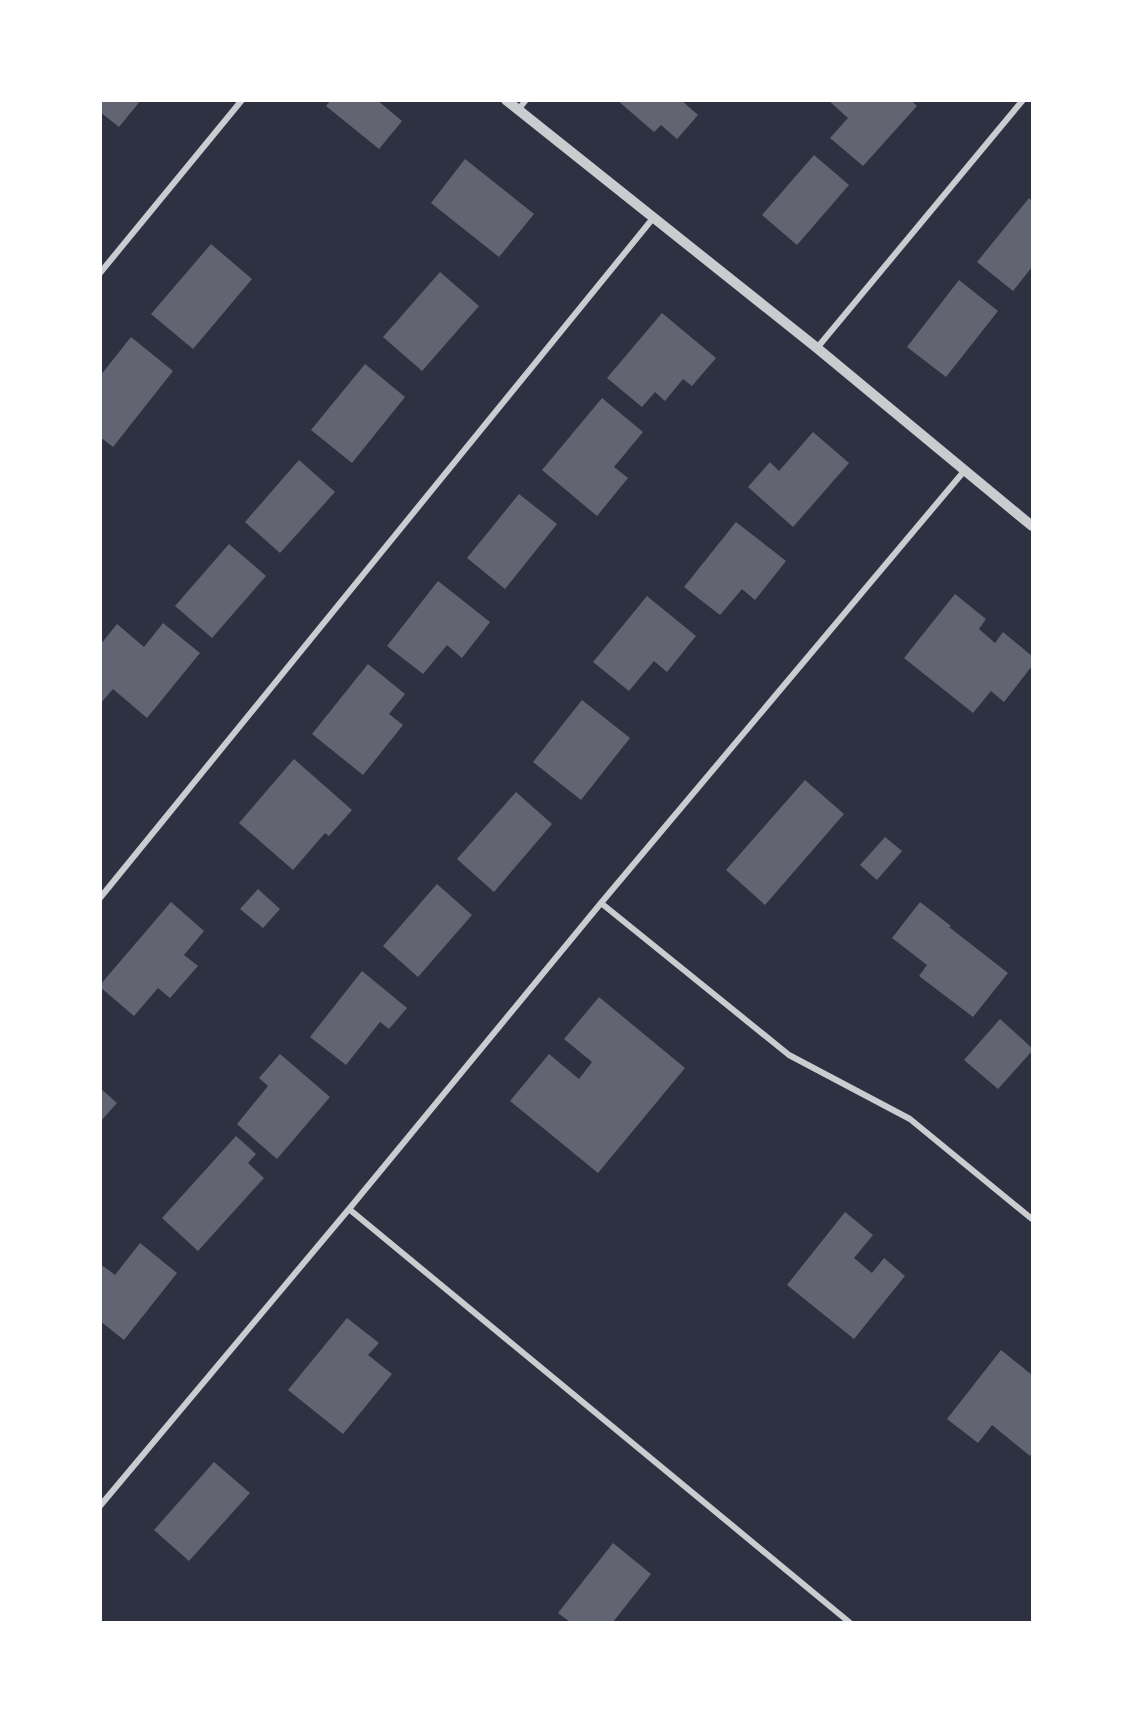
<svg xmlns="http://www.w3.org/2000/svg" width="1133" height="1723" font-family="'Sofia Sans Condensed',sans-serif">
<style>
.building{fill:#626471}
.lines{fill:none;stroke-linecap:round;stroke-linejoin:round}
.minor{stroke:#caccd0;stroke-width:6}
.tertiary{stroke:#caccd0;stroke-width:10}
</style>
<rect width="100%" height="100%" fill="#2d3142"/>
<!-- building -->
<path class="building" d="M100,100H141L119,127L100,112Z
M331,100H377L402,121L379,149L326,106Z
M617,100H681L698,115L677,139L661,125L654,132Z
M828,100H911L917,106L863,166L830,138L848,118Z
M814,155L849,185L797,245L762,215Z
M465,159L534,214L499,257L431,203Z
M1029,198L1032,201V267L1013,291L977,262Z
M211,244L252,279L193,349L151,314Z
M440,272L479,306L422,371L383,337Z
M959,280L998,311L946,377L907,347Z
M662,313L716,358L692,386L683,379L665,401L655,392L642,407L607,378Z
M131,337L173,371L113,447L100,437V376Z
M365,364L405,397L352,463L311,430Z
M602,398L643,432L614,467L628,478L597,516L542,470Z
M813,432L849,463L793,527L748,487L770,462L779,471Z
M299,460L335,492L280,553L245,522Z
M519,494L557,524L505,589L467,558Z
M736,522L786,561L755,600L742,589L720,615L684,587Z
M229,544L266,576L212,638L175,606Z
M438,581L490,622L462,658L447,645L423,674L387,646Z
M955,594L986,619L979,629L995,643L1003,632L1032,656V666L1004,702L991,691L973,713L904,658Z
M647,596L696,636L667,672L654,661L629,691L593,662Z
M163,623L200,653L147,718L113,689L100,704V645L117,624L144,647Z
M368,664L405,694L389,714L403,725L363,775L312,734Z
M582,700L630,738L581,800L533,762Z
M294,759L352,810L329,836L325,833L293,870L239,823Z
M805,780L844,814L765,905L726,870Z
M516,792L552,824L494,892L457,859Z
M885,837L902,851L877,880L860,865Z
M437,884L472,915L418,977L383,946Z
M258,889L280,909L263,928L240,909Z
M171,902L204,931L184,955L198,966L170,998L158,988L134,1016L100,987V985Z
M920,902L951,926L949,927L1008,973L973,1017L919,976L927,965L892,938Z
M362,971L407,1008L389,1029L380,1022L346,1065L310,1037Z
M599,997L685,1068L598,1173L510,1101L549,1054L579,1079L592,1062L564,1039Z
M1000,1019L1032,1048V1051L998,1089L964,1060Z
M280,1054L330,1097L277,1159L237,1124L268,1086L259,1078Z
M100,1088L117,1103L100,1122Z
M236,1136L256,1154L248,1163L264,1178L198,1251L162,1218Z
M845,1212L873,1235L854,1258L872,1273L884,1258L905,1276L854,1339L787,1285Z
M140,1243L177,1273L124,1340L100,1321V1269L103,1266L115,1275Z
M347,1318L379,1343L368,1355L392,1374L343,1434L288,1390Z
M1001,1350L1032,1375V1452L1030,1456L992,1425L978,1443L947,1419Z
M214,1462L250,1493L189,1561L154,1530Z
M613,1543L651,1574L613,1622H570L558,1613Z"/>
<g class="lines">
<!-- minor -->
<path class="minor" d="M518,110L526,100
M100,273L242,100
M817,348L1023,100
M100,898L654,217
M601,903L789,1055L910,1119L1032,1219
M349,1209L849,1622
M100,1506L349,1209L601,903L965,470"/>
<!-- tertiary -->
<path class="tertiary" d="M506,100L817,348L1032,526"/>
</g>
<!-- border -->
<rect width="1133" height="1723" fill="none" stroke="#ffffff" stroke-width="204"/>
</svg>
